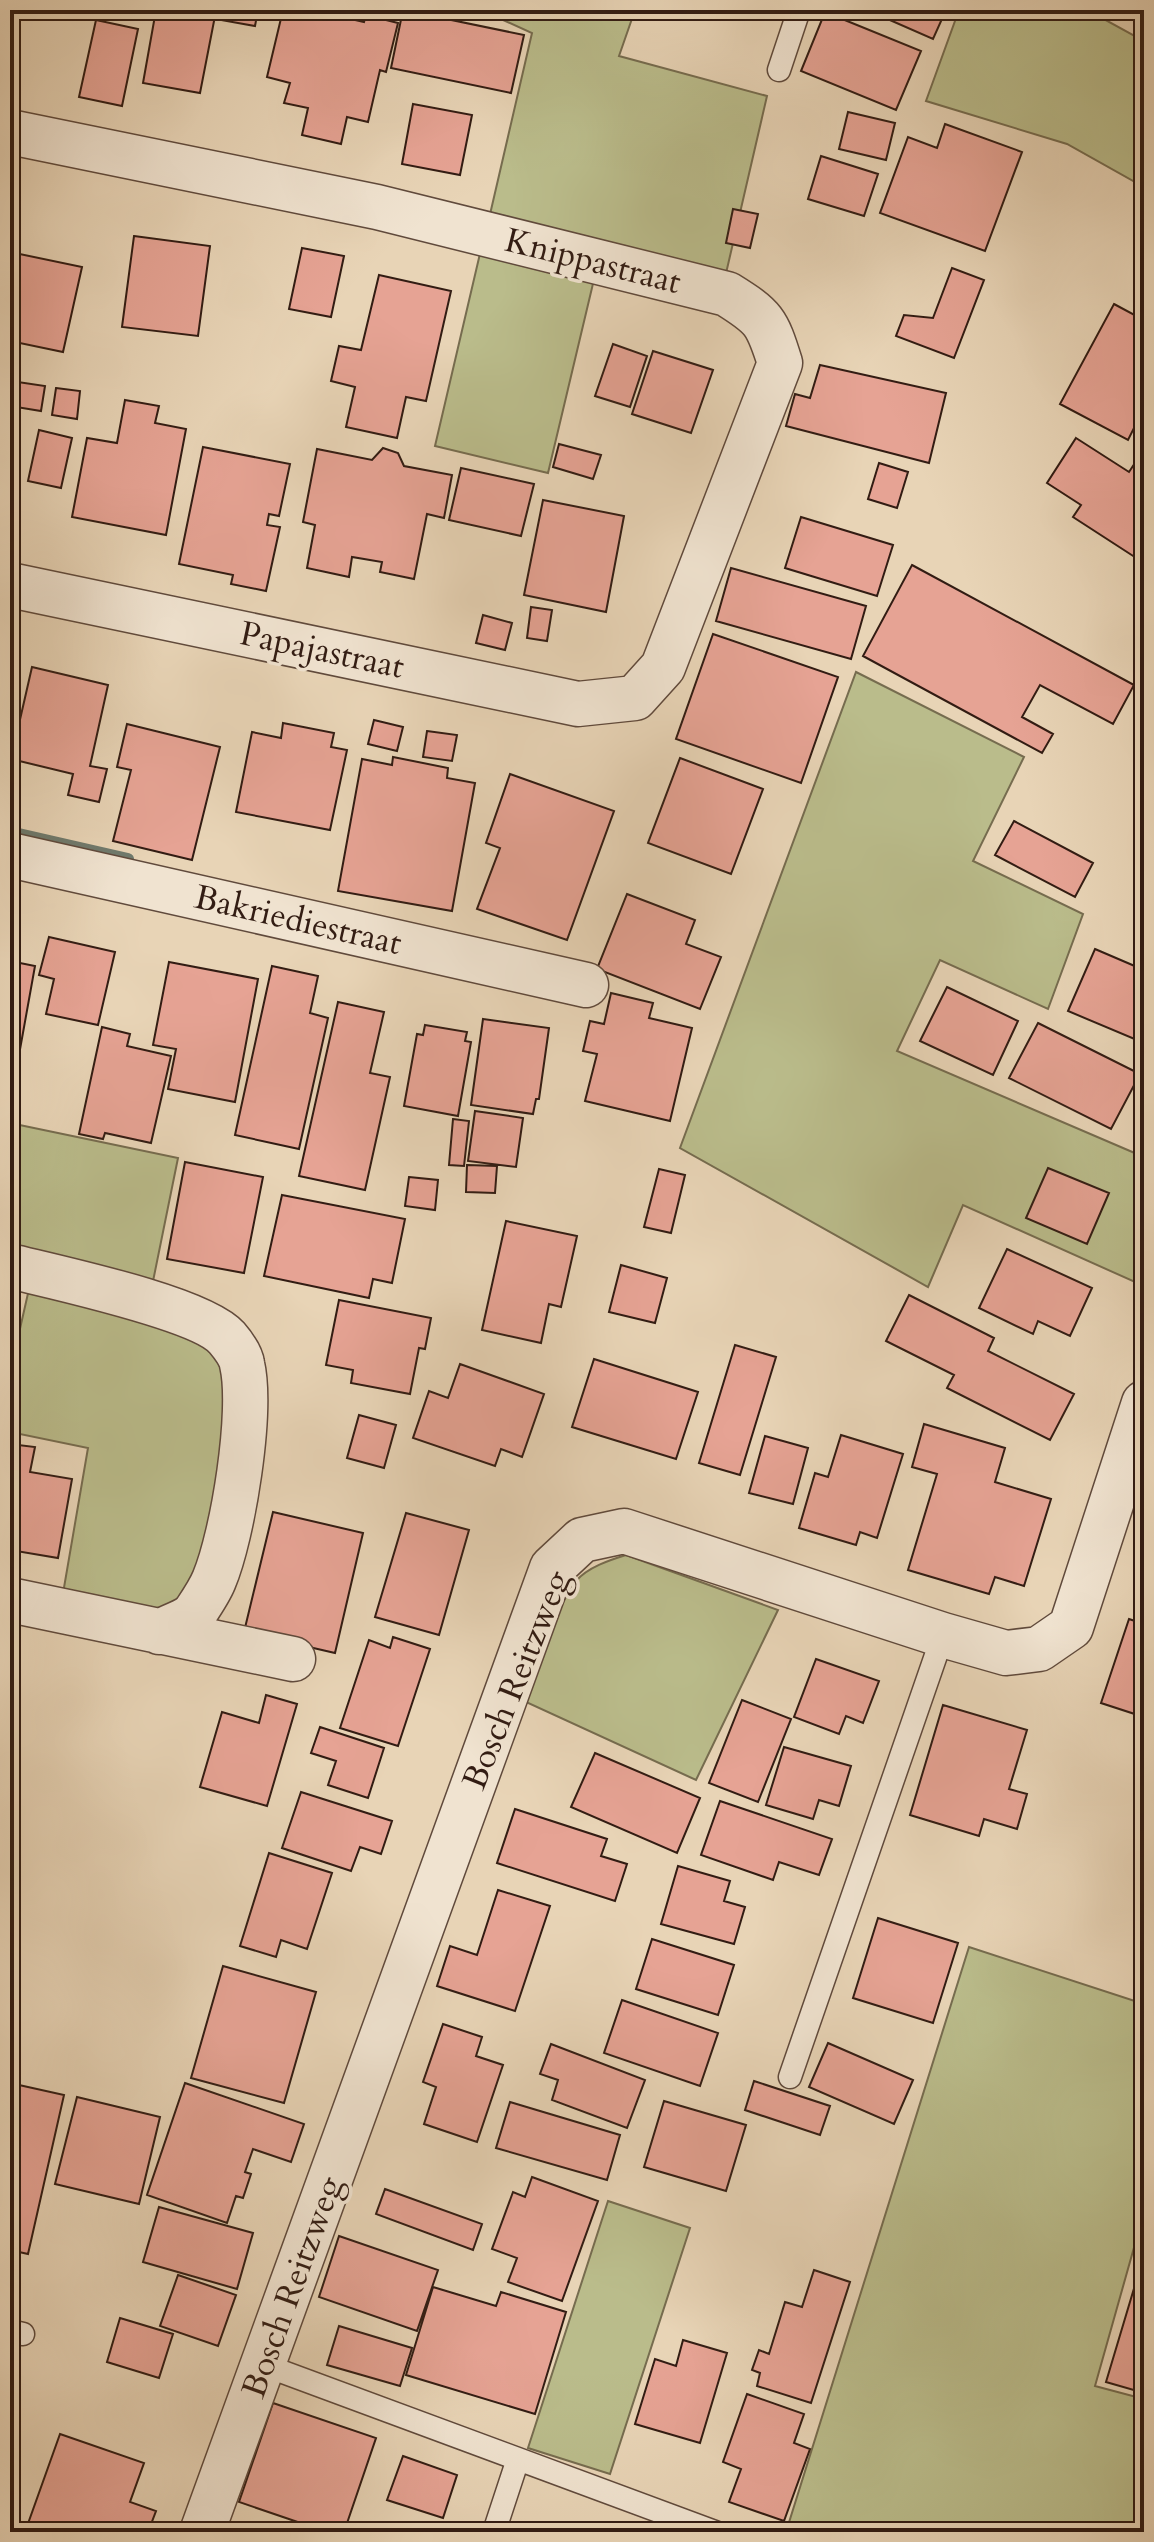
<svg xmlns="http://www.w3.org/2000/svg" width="1154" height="2542" font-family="Cardo,serif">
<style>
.green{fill:#babc8b;stroke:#766c4f;stroke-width:2}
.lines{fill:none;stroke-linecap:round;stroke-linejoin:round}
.stream{stroke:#6f7a6d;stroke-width:12}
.building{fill:#e6a394;stroke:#321c13;stroke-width:2}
.lane-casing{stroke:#604a3c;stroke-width:25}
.street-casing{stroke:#604a3c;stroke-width:47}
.lane{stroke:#f0e3d0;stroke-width:22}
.street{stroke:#f0e3d0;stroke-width:44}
.labels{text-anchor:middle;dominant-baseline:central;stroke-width:7;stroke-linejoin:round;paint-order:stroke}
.street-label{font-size:34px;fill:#321c13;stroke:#f0e3d0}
</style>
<rect width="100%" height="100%" fill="#e8d4b6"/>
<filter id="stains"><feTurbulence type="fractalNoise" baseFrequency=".0025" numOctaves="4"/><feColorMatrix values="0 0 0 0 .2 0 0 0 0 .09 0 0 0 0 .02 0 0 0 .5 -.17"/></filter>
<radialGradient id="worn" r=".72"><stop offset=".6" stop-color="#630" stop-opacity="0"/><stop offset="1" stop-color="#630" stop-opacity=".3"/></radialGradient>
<!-- green -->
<path class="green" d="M481,10H635L619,56L767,96L724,282L488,223L532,33Z
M959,10H1102L1100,17L1144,41V187L1067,144L926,101Z
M482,245L596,271L548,473L435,446Z
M856,672L1024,757L973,861L1083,914L1048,1009L940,960L897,1051L1144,1157V1286L963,1205L928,1287L680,1148Z
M10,1123L178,1158L150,1296L10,1257Z
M31,1280L199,1331L231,1370L215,1543L170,1616L61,1605L88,1448L10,1432V1373Z
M626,1555L778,1610L696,1780L526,1702C538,1671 557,1603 576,1581C588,1567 610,1560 626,1555Z
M969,1947L1144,2004V2212L1095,2386L1144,2399V2532H786Z
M608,2201L690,2228L610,2474L528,2448Z"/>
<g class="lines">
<!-- stream -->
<path class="stream" d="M10,832L128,859"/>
</g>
<!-- building -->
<path class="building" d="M156,10H183L215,16L200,93L143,83Z
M223,10H258L255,26L221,20Z
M283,10H312L364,22L366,15L398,23L386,72L380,70L368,122L347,117L341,144L302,135L308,108L284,103L290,83L267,77Z
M403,10L524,35L511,93L391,68Z
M867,10H946L933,39Z
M825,12L921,51L896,110L801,71Z
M96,20L138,29L122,106L79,97Z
M413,104L472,115L460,175L402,164Z
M848,112L895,123L886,160L839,149Z
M945,124L1022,152L985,251L880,213L908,137L937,148Z
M821,156L878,174L864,216L808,199Z
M733,209L758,214L750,248L726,243Z
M134,236L210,246L198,336L122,327Z
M302,248L344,256L331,317L289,309Z
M10,252L82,267L63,352L10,341Z
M952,268L984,280L954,358L896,336L904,315L933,318Z
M379,275L451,291L426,401L406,397L397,438L346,427L355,387L331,381L339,346L361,350Z
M1114,304L1144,320V428L1136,424L1128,440L1060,404Z
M613,344L647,356L630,407L595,396Z
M653,351L713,370L691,433L632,414Z
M820,365L946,393L929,463L786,426L795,394L810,398Z
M11,381L45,386L41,411L10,406Z
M56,388L80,391L77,419L52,415Z
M125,400L159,406L155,423L186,429L166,535L72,517L87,438L117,443Z
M39,430L72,438L61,488L28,481Z
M1076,438L1129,472L1135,463L1144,469V563L1073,517L1081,505L1047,483Z
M559,444L601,455L593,479L553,467Z
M203,447L290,464L279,516L269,514L267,525L280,527L266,591L231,584L233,575L179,564Z
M383,448L398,453L404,466L452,475L444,518L427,514L414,579L380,572L382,562L352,557L349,577L307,568L315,525L303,522L317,449L372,460Z
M879,463L908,472L897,508L868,499Z
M461,468L534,484L521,536L449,520Z
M543,500L624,516L606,612L524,595Z
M801,517L893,545L877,596L785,568Z
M912,565L1134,685L1113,724L1040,685L1022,717L1053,734L1042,753L863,656Z
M731,568L866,606L851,659L716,621Z
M531,607L552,610L547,641L527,638Z
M483,615L512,623L505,650L476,643Z
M713,634L838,677L801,783L676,739Z
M32,667L108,685L90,766L107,769L99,802L68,795L73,774L11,759Z
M374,720L403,727L397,751L368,744Z
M283,723L334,733L331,747L347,750L330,830L236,812L252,732L281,738Z
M127,724L220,747L192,860L113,841L131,770L117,767Z
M427,731L457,735L452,761L423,757Z
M393,757L448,768L447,778L475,783L452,911L338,891L362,759L392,765Z
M680,758L763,789L731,874L648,843Z
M510,774L614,811L567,940L477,909L500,848L486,843Z
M1014,821L1093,863L1075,897L995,855Z
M627,894L695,920L686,944L721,957L700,1009L597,969Z
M49,937L115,952L98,1025L46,1014L54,979L39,975Z
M1095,949L1144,970V1043L1068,1011Z
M10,961L35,966L19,1055L10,1053Z
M169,962L258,979L235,1102L168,1089L176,1049L153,1045Z
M272,966L318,976L310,1013L328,1018L299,1149L235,1135Z
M947,987L1018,1021L993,1075L920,1041Z
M611,993L653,1003L649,1018L692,1028L670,1121L585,1101L597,1054L583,1051L590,1021L604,1024Z
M338,1002L384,1012L370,1073L390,1077L365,1190L299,1176Z
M483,1019L549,1028L539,1099H536L533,1114L471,1105Z
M1038,1023L1140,1074L1111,1129L1009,1078Z
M425,1025L467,1032L465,1041L471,1042L458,1116L404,1106L417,1034L423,1035Z
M102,1027L130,1034L127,1046L171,1056L151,1143L105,1133L103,1139L79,1134Z
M475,1111L523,1118L516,1167L468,1161Z
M453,1119L469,1121L464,1166L449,1165Z
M185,1162L263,1177L244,1273L167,1259Z
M467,1165L497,1166L495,1193L466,1192Z
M1048,1168L1109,1193L1087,1244L1026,1218Z
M659,1169L685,1175L671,1233L644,1227Z
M409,1177L438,1180L435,1210L405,1206Z
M282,1195L405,1219L392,1283L373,1279L369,1298L264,1276Z
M506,1221L577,1236L561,1307L549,1304L541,1343L482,1330Z
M1007,1249L1092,1288L1070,1336L1038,1321L1033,1334L979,1308Z
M621,1265L667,1278L655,1323L609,1312Z
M909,1295L994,1338L988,1351L1074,1394L1050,1440L947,1388L954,1375L886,1341Z
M339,1300L431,1318L425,1349L419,1348L410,1394L351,1383L353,1370L326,1365Z
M735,1345L776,1357L740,1475L699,1463Z
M594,1359L698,1392L676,1459L572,1427Z
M460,1364L544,1394L522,1457L501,1449L495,1466L413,1438L429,1391L448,1398Z
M359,1415L396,1425L384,1468L347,1458Z
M924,1424L1005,1448L995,1482L1051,1499L1024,1586L995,1577L989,1594L908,1570L937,1474L912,1467Z
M841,1435L903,1454L877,1538L860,1532L856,1545L799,1528L815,1473L828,1477Z
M765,1436L808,1448L793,1504L749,1493Z
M10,1444L35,1447L30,1472L72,1479L58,1558L10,1550Z
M273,1512L363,1533L335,1653L244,1632Z
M406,1513L469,1530L439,1635L375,1617Z
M1129,1619L1144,1624V1717L1101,1703Z
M393,1637L430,1649L398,1746L340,1728L369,1640L390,1648Z
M816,1659L879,1681L863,1723L846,1716L839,1734L794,1717Z
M266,1695L297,1704L267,1806L200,1787L222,1712L259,1723Z
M742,1700L791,1719L758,1802L709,1783Z
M943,1705L1027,1730L1009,1789L1027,1794L1017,1829L984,1819L979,1836L910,1815Z
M320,1727L384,1748L368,1798L328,1785L336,1761L311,1753Z
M784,1747L851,1766L839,1806L819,1800L813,1819L766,1805Z
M595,1753L700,1798L677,1853L571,1807Z
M301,1792L392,1821L381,1854L360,1847L351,1871L282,1848Z
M720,1801L832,1839L819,1875L779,1862L773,1880L701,1855Z
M515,1809L607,1839L601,1856L627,1864L615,1901L497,1863Z
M269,1853L332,1873L307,1949L281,1940L276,1957L240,1946Z
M678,1866L730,1881L724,1901L745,1907L734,1944L661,1924Z
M498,1890L550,1906L515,2011L437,1986L450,1946L477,1955Z
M878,1918L958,1943L933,2023L853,1998Z
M652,1939L734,1965L718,2015L636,1989Z
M223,1966L316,1992L284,2103L191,2078Z
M622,2000L718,2033L700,2086L604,2053Z
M443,2024L482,2037L476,2056L503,2065L477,2142L424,2124L436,2087L423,2082Z
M828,2043L913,2080L894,2124L809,2087Z
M551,2044L645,2080L627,2128L552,2100L558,2080L540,2074Z
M754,2081L830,2106L820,2135L745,2110Z
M10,2083L64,2095L28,2254L10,2250Z
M185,2083L304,2124L291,2162L253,2149L245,2172L251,2174L243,2198L236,2196L227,2223L147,2195Z
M77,2097L160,2117L139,2204L55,2184Z
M664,2101L746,2125L726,2191L644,2167Z
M510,2102L620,2135L607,2180L496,2148Z
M532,2177L598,2201L562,2301L508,2282L517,2258L492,2249L513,2192L525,2197Z
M385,2189L482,2224L473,2250L376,2214Z
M159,2207L253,2233L237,2289L143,2262Z
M339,2236L438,2270L417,2331L319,2297Z
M1144,2255V2393L1106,2382Z
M814,2270L850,2282L811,2403L757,2386L760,2373L752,2370L759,2350L769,2354L785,2302L802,2307Z
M178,2275L236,2295L218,2346L160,2326Z
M433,2287L496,2306L501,2292L566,2312L535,2414L406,2375Z
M120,2318L173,2334L159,2378L107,2362Z
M339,2326L412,2348L400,2386L327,2365Z
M683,2340L727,2353L700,2443L635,2424L655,2359L676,2366Z
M747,2394L804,2414L794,2443L810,2449L784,2521L729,2502L741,2469L723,2462Z
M273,2403L376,2438L344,2532H327L239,2502Z
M60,2434L144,2463L130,2502L156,2511L148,2532H25Z
M403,2456L457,2475L443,2518L387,2500Z"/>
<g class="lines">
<defs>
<path id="lane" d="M779,70L799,10
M790,2077L943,1635
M10,2331L23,2334
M264,2365L715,2532
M494,2532L518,2459"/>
<path id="street" d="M10,132L377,207L727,294C764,317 767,321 780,363L663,667L635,698L578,704L10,585
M10,855L586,985
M10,1266C54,1277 201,1308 227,1338C233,1345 241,1356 242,1364C253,1411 233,1535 214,1580C210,1590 202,1602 196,1611C189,1621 170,1626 159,1632
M10,1600L293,1659
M202,2532L552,1568L582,1540L624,1531L943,1635L1006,1653L1039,1649L1071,1627L1144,1403"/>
</defs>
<!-- lane casing -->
<use href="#lane" class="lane-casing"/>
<!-- street casing -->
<use href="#street" class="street-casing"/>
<!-- lane -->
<use href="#lane" class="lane"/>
<!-- street -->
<use href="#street" class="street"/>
</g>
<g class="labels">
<!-- street labels -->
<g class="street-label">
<text transform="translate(593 261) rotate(14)">Knippastraat</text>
<text transform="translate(322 650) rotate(12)">Papajastraat</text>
<text transform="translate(298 920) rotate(13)">Bakriediestraat</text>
<text transform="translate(516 1680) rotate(-68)">Bosch Reitzweg</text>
<text transform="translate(292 2287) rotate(-70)">Bosch Reitzweg</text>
</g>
</g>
<!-- margin -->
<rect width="1154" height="2542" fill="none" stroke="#e8d4b6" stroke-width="40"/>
<rect x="12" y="12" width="1130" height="2518" fill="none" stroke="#321c13" stroke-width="4"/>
<rect x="20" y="20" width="1114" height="2502" fill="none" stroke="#321c13" stroke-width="2"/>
<rect width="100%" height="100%" filter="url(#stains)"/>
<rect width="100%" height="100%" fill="url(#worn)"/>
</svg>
